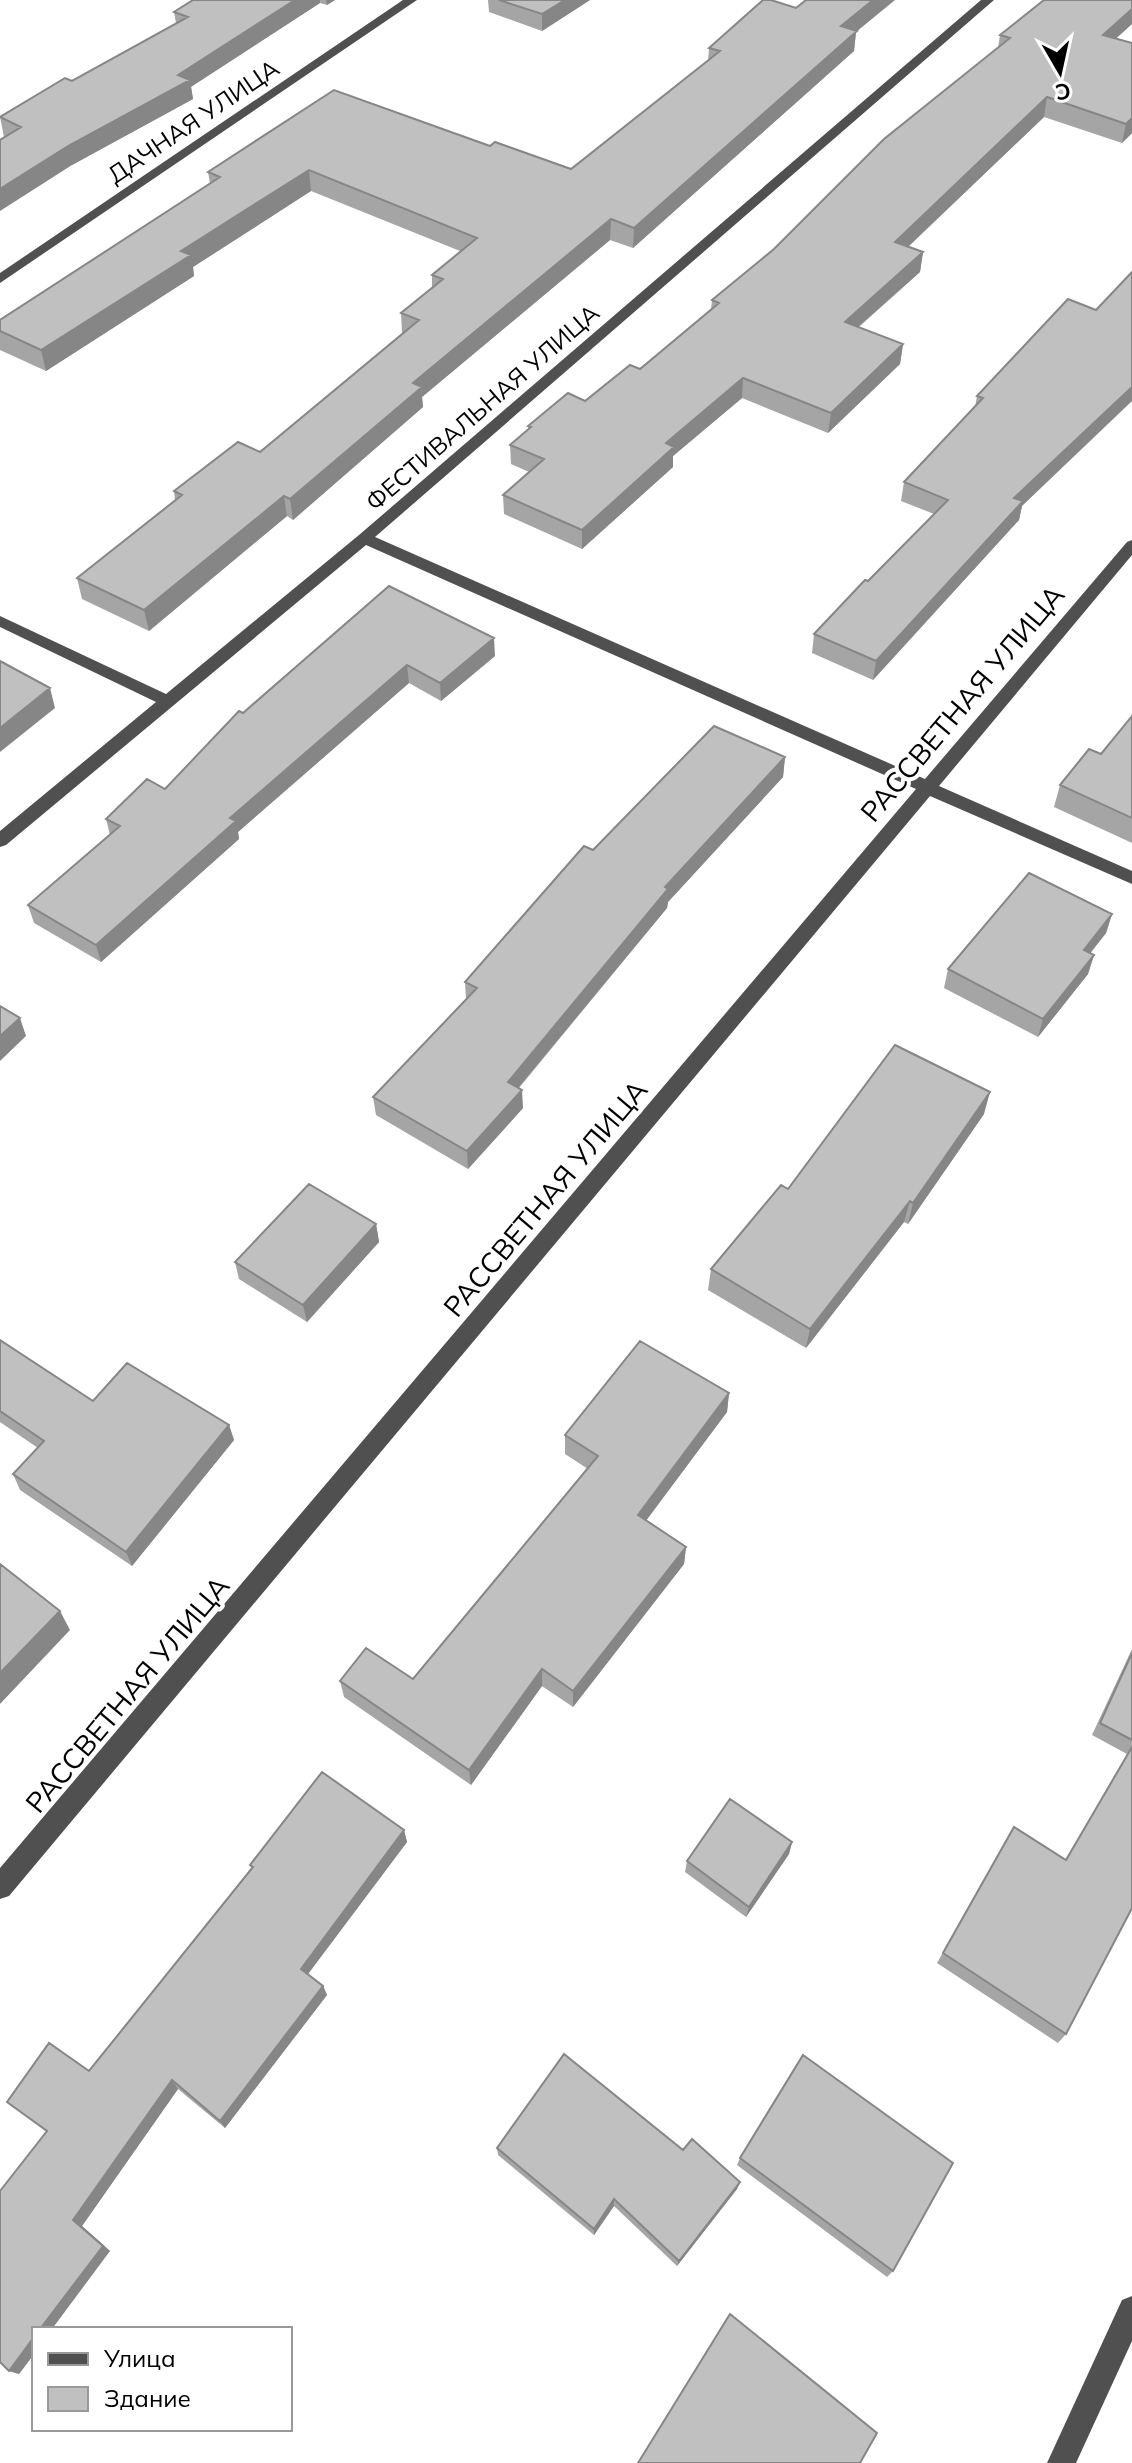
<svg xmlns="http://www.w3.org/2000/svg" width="1132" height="2463" font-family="Mulish,sans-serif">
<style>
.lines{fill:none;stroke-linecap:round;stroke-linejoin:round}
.minor{fill:#505050;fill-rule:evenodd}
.wall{fill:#a5a5a5}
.shaded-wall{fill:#868686}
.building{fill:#c0c0c0;stroke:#868686;stroke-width:2}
.labels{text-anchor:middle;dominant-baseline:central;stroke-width:8;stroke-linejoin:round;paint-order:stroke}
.far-street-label{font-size:24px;fill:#000;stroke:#fff}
.street-label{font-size:28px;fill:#000;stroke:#fff}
</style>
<rect width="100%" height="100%" fill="#fff"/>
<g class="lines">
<!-- minor -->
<path class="minor" d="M403,0H417L0,283V273Z
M981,0H994L375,537L925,779L1127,542L1132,540V555L939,786L1132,871V884L930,796L9,1896L0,1899V1868L916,789L366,545L6,845L0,847V831L156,702L0,627V616L166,694L359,535Z
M1132,2296V2341L1076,2463H1047L1122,2300Z"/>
</g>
<!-- wall -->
<path class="wall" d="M193,0H335L327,5L320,3L191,86L193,99L72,165L4,137L0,117L72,81L176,23L174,12Z
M488,0H590L542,31L489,12Z
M1132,0V24L1116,38L1132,43V133L1122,143L1044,117L908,247L923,252L920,272L859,327L903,344L900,364L828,433L742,398L673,456V467L582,549L504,514L503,495L529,472L511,464L510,445L528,429V426L585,401L640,369L711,309L712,300L774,249L998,48L1000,35Z
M856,32L854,51L633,248L610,240L422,397L423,407L293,520L287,516L149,631L82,599L77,578L175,500L174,491L260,452L402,334L401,313L432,288V275L460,251L311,191L193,267L194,276L46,371L0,350V320L210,183L208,172L490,146L571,169L708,61L709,48Z
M1096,310L1022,506L1019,520L873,680L812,653L814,634L934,514L901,501L904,482L975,407L977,396Z
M389,586L495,656L441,701L409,683L238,832L239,839L101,962L34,923L28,905L110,835L106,819L165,789L243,713Z
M1132,716V843L1054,807L1060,785L1101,754Z
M785,757L783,777L668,902L667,908L519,1088L523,1108L468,1169L376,1115L373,1097L466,999L465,982L593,850Z
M1112,914L1106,933L1090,953L1094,955L1088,974L1038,1037L944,988L948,969Z
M984,1114L908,1224L904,1222L806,1348L708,1290L711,1269L788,1189Z
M376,1224L379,1242L307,1322L239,1279L235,1262Z
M0,1340L93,1401L229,1425L234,1440L132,1566L20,1490L13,1474L38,1448L0,1422Z
M729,1393L727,1412L646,1520L686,1547L684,1564L573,1707L542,1686L471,1785L344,1697L340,1681L413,1679L588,1469L565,1454V1435Z
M1132,1649V1908L1066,2034L1058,2043L937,1963L1014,1827L1066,1860L1127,1754L1092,1735Z
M404,1830L407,1842L308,1974L323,1986L327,1995L225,2128L178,2089L82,2226L110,2251L34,2329V2354L19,2374L9,2371L47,2132L7,2102L89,2071L252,1869L250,1865Z
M792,1842L789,1854L746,1917L685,1872L687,1861Z
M497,2148L683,2150L740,2182L737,2189L677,2266L614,2206L594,2235L498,2155Z
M740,2158L893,2271L887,2277L737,2165Z"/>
<!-- shaded-wall -->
<path class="shaded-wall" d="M295,0H320V3L191,87L193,99L72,165L0,211V189Z
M326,0H335L327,5Z
M565,0H590L542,31V14Z
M873,0H895L856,32L854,51L633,248L634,228L841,26Z
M1132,0V24L1099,54L1103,35Z
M1047,97L1044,117L892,262L895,242Z
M1132,118V133L1122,143L1126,124Z
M309,170L311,191L193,267L194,276L46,371L41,350L181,251Z
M611,219L610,240L422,397L423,407L293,520L290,499L413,383Z
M923,252L920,272L842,341L845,322Z
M903,344L900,364L828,433L831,413Z
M743,378L742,398L673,456V467L582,549V530L666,443Z
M1132,387V401L1022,506L1019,520L873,680L876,661L1014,498Z
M284,496L287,516L149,631L144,610Z
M494,638L495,656L441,701L440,683Z
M407,665L409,683L238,832L239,839L101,962L96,945L230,818Z
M50,688L55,708L0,752V728Z
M785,757L783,777L668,902L667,908L508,1100V1082L665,887Z
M1112,914L1106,933L1078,969L1084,950Z
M1094,955L1088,974L1038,1037L1043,1019Z
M20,1018L26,1036L0,1061V1036Z
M522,1090L523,1108L468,1169L467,1151Z
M990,1092L984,1114L908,1224L913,1203Z
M910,1201L904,1222L806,1348L810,1329Z
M376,1224L379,1242L307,1322L303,1305Z
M729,1393L727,1412L637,1533L638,1515Z
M229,1425L234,1440L132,1566L126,1552Z
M686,1547L684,1564L573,1707V1691Z
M60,1611L70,1630L0,1704V1673Z
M542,1669V1686L471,1785L469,1770Z
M404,1830L407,1842L305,1978L301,1969Z
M792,1842L789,1854L746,1917L749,1907Z
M323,1986L327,1995L225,2128L220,2121Z
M172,2080L178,2089L82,2226L110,2251L52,2329H40L73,2220Z
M740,2182L737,2189L677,2266L679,2261Z
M614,2199V2206L594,2235V2229Z
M34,2337V2354L19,2374L9,2371Z"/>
<!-- building -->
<path class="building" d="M193,0H295L178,75L190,80L68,146L0,189V140L21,127L0,117L65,78L72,81L188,17L174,12Z
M499,0H565L542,14Z
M763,0H771L796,8L806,0H873L841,26L857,31L634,228L611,219L413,383L422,387L290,499L284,496L144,610L77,578L182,495L174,491L238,442L260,452L419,320L401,313L443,279L432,275L477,238L309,170L181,251L191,255L41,350L0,331V320L220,177L208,172L334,90L490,146L495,142L571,169L720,51L709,48Z
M1044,0H1132V9L1103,35L1132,43V118L1126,124L1047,97L895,242L923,252L845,322L903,344L831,413L743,378L666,443L674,447L582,530L503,495L544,459L510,445L531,427L528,426L568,393L585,401L630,365L640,369L719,303L712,300L774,249L884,139L1010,38L1000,35Z
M1132,272V387L1014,498L1023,501L876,661L814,634L865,580L868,581L948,500L904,482L983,398L977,396L1068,299L1096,310Z
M389,586L494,638L440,683L407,665L230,818L236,821L96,945L28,905L120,826L106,819L147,779L165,789L239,711L243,713Z
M0,661L50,688L0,728Z
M1132,716V818L1060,785L1089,749L1101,754Z
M714,726L785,757L665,887L668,889L508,1082L522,1090L467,1151L373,1097L477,988L465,982L584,846L593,850Z
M1029,873L1112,914L1084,950L1094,955L1043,1019L948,969Z
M0,1006L20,1018L0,1036Z
M895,1045L990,1092L913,1203L910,1201L810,1329L711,1269L781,1185L788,1189Z
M309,1184L376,1224L303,1305L235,1262Z
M0,1340L93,1401L127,1363L229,1425L126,1552L13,1474L44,1441L0,1411Z
M640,1341L729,1393L638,1515L686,1547L573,1691L542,1669L469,1770L340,1681L366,1648L413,1679L598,1456L565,1435Z
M0,1564L60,1611L0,1673Z
M1132,1653V1740L1100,1723Z
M1132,1747V1908L1066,2034L943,1953L1014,1827L1066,1860Z
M322,1772L404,1830L301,1969L323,1986L220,2121L172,2080L73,2220L103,2246L40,2329H34V2337L9,2371L0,2362V2191L47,2131L7,2102L49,2043L89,2071L253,1867L250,1865Z
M730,1799L792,1842L749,1907L687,1861Z
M564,2054L683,2150L692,2139L740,2182L679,2261L614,2199L594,2229L497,2148Z
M803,2055L953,2163L893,2271L740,2158Z
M730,2314L877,2433L860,2463H638Z"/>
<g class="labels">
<!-- far-street labels -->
<g class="far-street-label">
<text transform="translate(193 121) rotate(-34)">ДАЧНАЯ УЛИЦА</text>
<text transform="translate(482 407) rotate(-41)">ФЕСТИВАЛЬНАЯ УЛИЦА</text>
</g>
<!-- street labels -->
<g class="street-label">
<text transform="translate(962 703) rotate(-50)">РАССВЕТНАЯ УЛИЦА</text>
<text transform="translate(545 1198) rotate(-50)">РАССВЕТНАЯ УЛИЦА</text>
<text transform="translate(127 1694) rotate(-50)">РАССВЕТНАЯ УЛИЦА</text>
</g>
</g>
<!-- legend -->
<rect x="32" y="2327" width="260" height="104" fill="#ffffff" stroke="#999999" stroke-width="2"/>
<rect x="48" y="2353" width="40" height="12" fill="#505050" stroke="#999999" stroke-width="2"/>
<text x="104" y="2367" font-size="24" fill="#000000">Улица</text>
<rect x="48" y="2387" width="40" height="24" fill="#c0c0c0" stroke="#999999" stroke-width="2"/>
<text x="104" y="2407" font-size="24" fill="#000000">Здание</text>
<!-- north arrow -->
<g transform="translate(1060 72) rotate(171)" stroke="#ffffff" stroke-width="6" paint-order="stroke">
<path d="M0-6L14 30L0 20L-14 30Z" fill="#000000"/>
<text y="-12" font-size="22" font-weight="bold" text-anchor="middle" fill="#000000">С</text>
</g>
</svg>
